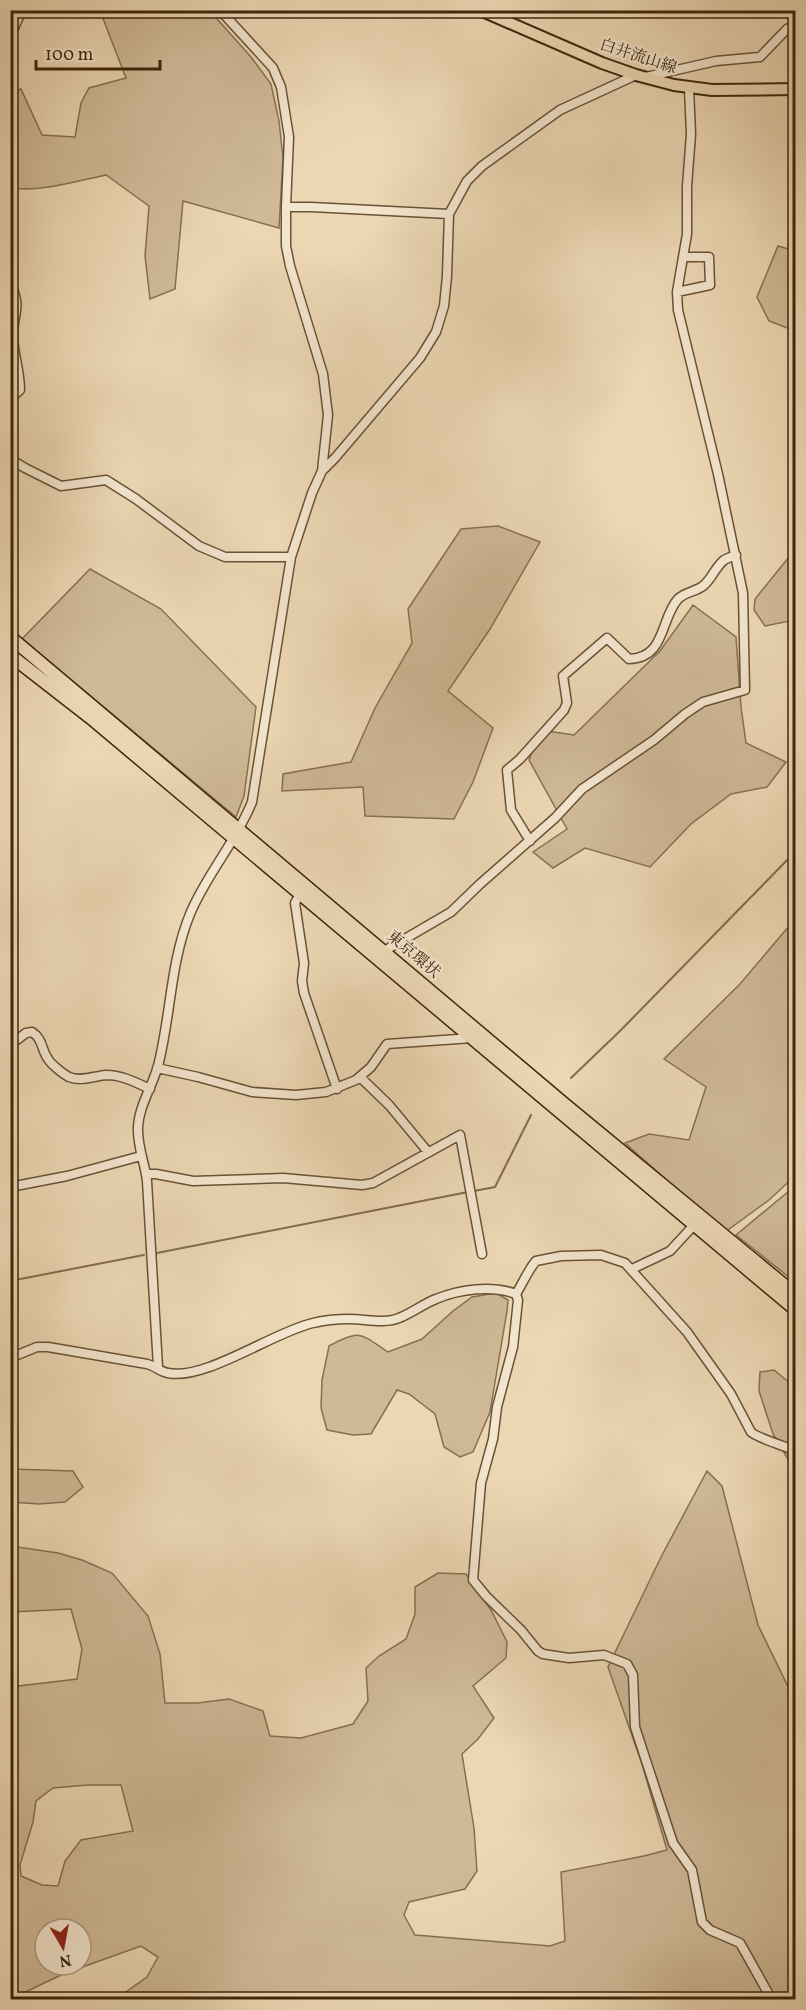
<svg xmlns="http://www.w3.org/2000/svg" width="806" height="2010" font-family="Vollkorn,'Noto Serif JP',serif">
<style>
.green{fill:#cfb997;stroke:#877051;stroke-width:1.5;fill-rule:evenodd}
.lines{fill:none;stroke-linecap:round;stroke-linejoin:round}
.stream{stroke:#836c4e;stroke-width:2}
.minor-casing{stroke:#6a5235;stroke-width:11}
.major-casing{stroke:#3f260b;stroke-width:14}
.highway-casing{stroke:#3f260b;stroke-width:15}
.minor{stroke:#f3e5ce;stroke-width:8}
.major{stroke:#ecd7b4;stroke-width:10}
.highway{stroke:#ecd7b4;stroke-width:12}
.labels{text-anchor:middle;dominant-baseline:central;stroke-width:4.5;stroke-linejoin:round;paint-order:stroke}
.street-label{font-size:16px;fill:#3f260b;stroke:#f3e5ce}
</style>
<rect width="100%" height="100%" fill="#ecd7b4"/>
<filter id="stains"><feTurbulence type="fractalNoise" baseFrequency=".00333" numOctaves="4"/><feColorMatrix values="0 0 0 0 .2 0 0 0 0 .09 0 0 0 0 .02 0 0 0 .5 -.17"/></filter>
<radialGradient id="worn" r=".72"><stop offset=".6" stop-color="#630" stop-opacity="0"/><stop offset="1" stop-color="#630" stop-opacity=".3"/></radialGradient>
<!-- green -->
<path class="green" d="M103,11H210L251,57L271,84L279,121L283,158L279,228L183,201L175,289L150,299L145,256L149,206L106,175C82,180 32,194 11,187V92L21,89L42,135L75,137L81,103L89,88L126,78L102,16Z
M778,246L795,251V331L769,321L757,297Z
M795,517V620L765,626L754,610L755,599L793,552L788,527Z
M498,526L540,542L490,629L448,691L493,728L473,782L454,819L365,816L363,787L282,791L283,774L351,762L375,708L412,643L408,609L461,529Z
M90,569L161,609L256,707L244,796L236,817L22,639Z
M693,605L736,637L741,707L746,743L786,762L767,787L731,794L691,824L650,867L585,848L553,868L533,852L567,829L529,760L541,730L574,735L660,651Z
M795,919V1176L769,1200L725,1232L625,1143L649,1134L689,1140L706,1087L664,1059L740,984Z
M795,1186V1282L736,1235Z
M496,1293L508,1300L507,1311L490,1412L473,1452L460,1457L444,1447L435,1414L409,1394L397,1390L371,1434L353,1435L327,1430L321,1408L322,1380L329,1346C360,1329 360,1333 388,1352L422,1339L453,1311L472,1297Z
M774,1370L795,1387V1471L773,1434L759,1391L760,1372Z
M11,1469L73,1471L83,1487L65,1502L39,1504L11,1502Z
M707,1471L722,1486L758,1625L795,1701V1999H116L147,1977L158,1957L141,1946L63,1974L11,1999L10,1687L77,1679L82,1649L71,1609L11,1612V1546L58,1553L82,1560L112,1573L148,1616L160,1654L165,1703H197L229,1699L263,1711L270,1736L301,1738L353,1724L368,1701L366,1668L379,1656L406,1639L415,1614V1587L438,1573L466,1574L491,1610L507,1642L506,1658L473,1686L494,1718L478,1739L462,1754L474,1828L477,1871L465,1889L409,1902L404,1915L415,1935L550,1946L565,1941L561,1872L644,1856L667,1850L642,1764L608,1667L661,1557ZM88,1785H121L133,1831L81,1840L65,1861L58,1886L42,1885L21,1876L20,1865L33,1822L36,1801L53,1788ZM45,1929H81V1965H45Z"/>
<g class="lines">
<!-- stream -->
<path class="stream" d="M571,1078L621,1030L796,851
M474,1191L495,1187L531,1115
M157,1253L468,1192
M10,1281L144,1255"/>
<defs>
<path id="minor" d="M10,37L22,10
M646,77L716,61L760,57L787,29L796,24
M286,207H311L449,214
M10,283C23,307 12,316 13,338C14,356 20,372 20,390L10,399
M677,292L710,285L709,257H684
M10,459L25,468L61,486L106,480L136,499L199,546L225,557H291
M322,471L335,458L420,358L436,332L444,306L447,276L449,214L467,181L482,166L560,110L636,75
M530,841L511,810L507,770L520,759L564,710L567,703L563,676L607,638L629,659C666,658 660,619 678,599C685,592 695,592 703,586C711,580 715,568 723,561C726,558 732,557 736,555
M300,894L295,903L304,963L302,981L304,993L337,1089
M379,954L451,912L480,884L555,818L582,789L654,740L685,714L703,702L745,690L743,593L718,474L678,310L677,292L687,234V186L691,134L689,88
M10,1045L26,1033L32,1032C43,1039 41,1049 48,1059C51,1064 63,1074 69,1077C80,1082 95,1076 106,1075C122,1075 135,1082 150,1089
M157,1068L198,1077L252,1092L296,1095L326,1092L356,1080L371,1067L387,1044L472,1038
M360,1077L389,1105L428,1152
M10,1081V1094
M146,1174H156L193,1181L283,1178L362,1185L373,1183L460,1135L482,1254
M10,1187L67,1176L141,1156
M632,1269L670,1251L694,1225
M10,1358L37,1347H48L147,1364C155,1366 161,1372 168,1373C205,1381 273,1332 313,1323C325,1320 337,1319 349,1319C365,1319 385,1324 399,1318C412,1313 423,1304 436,1299C460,1289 492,1285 516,1294
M158,1367L147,1181C145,1163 137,1146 138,1127C139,1106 152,1087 158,1066C171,1016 170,963 190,914C206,875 236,842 252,802L291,557L312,493L322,471L328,415L323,374L290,266L286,246V207L289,137L281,87L273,68L220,10
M772,2000L740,1943L710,1930L702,1922L692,1870L673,1843L635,1727L633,1675L627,1664L604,1655L569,1658L543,1654L538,1651L521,1630L486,1596L473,1580L481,1483L493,1439L497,1407L513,1347L518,1300L516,1294C523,1283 528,1270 536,1261L561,1256L601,1255L625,1263L687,1332L731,1394L751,1432C755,1437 787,1447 796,1451"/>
<path id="major" d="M480,10L602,63L636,75L674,85L712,90L796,89"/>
<path id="highway" d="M10,637L563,1103L796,1295
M10,655L91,718L796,1310"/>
</defs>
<!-- minor casing -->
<use href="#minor" class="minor-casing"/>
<!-- major casing -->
<use href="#major" class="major-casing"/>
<!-- highway casing -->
<use href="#highway" class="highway-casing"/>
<!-- minor -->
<use href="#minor" class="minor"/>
<!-- major -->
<use href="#major" class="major"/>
<!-- highway -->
<use href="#highway" class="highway"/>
</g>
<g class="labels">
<!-- street labels -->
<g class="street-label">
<text transform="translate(638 57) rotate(18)">白井流山線</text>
<text transform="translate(413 955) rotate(40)">東京環状</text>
</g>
</g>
<!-- margin -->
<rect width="806" height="2010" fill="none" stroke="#ecd7b4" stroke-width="36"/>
<rect x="12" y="12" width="782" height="1986" fill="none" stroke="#3f260b" stroke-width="3"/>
<rect x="18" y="18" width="770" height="1974" fill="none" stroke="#3f260b" stroke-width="1.5"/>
<!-- north arrow -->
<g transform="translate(63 1947) rotate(170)"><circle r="28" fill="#f3e5ce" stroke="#ab9980" stroke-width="1.5"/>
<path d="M0-4.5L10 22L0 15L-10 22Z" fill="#8f2418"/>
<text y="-9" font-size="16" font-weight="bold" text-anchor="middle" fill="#3f260b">N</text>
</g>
<!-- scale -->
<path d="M36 60v9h124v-9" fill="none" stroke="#3f260b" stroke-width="3"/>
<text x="45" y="60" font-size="18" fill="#3f260b" stroke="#f3e5ce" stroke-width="4.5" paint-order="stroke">100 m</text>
<rect width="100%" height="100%" filter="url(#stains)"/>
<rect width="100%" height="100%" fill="url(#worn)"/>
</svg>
